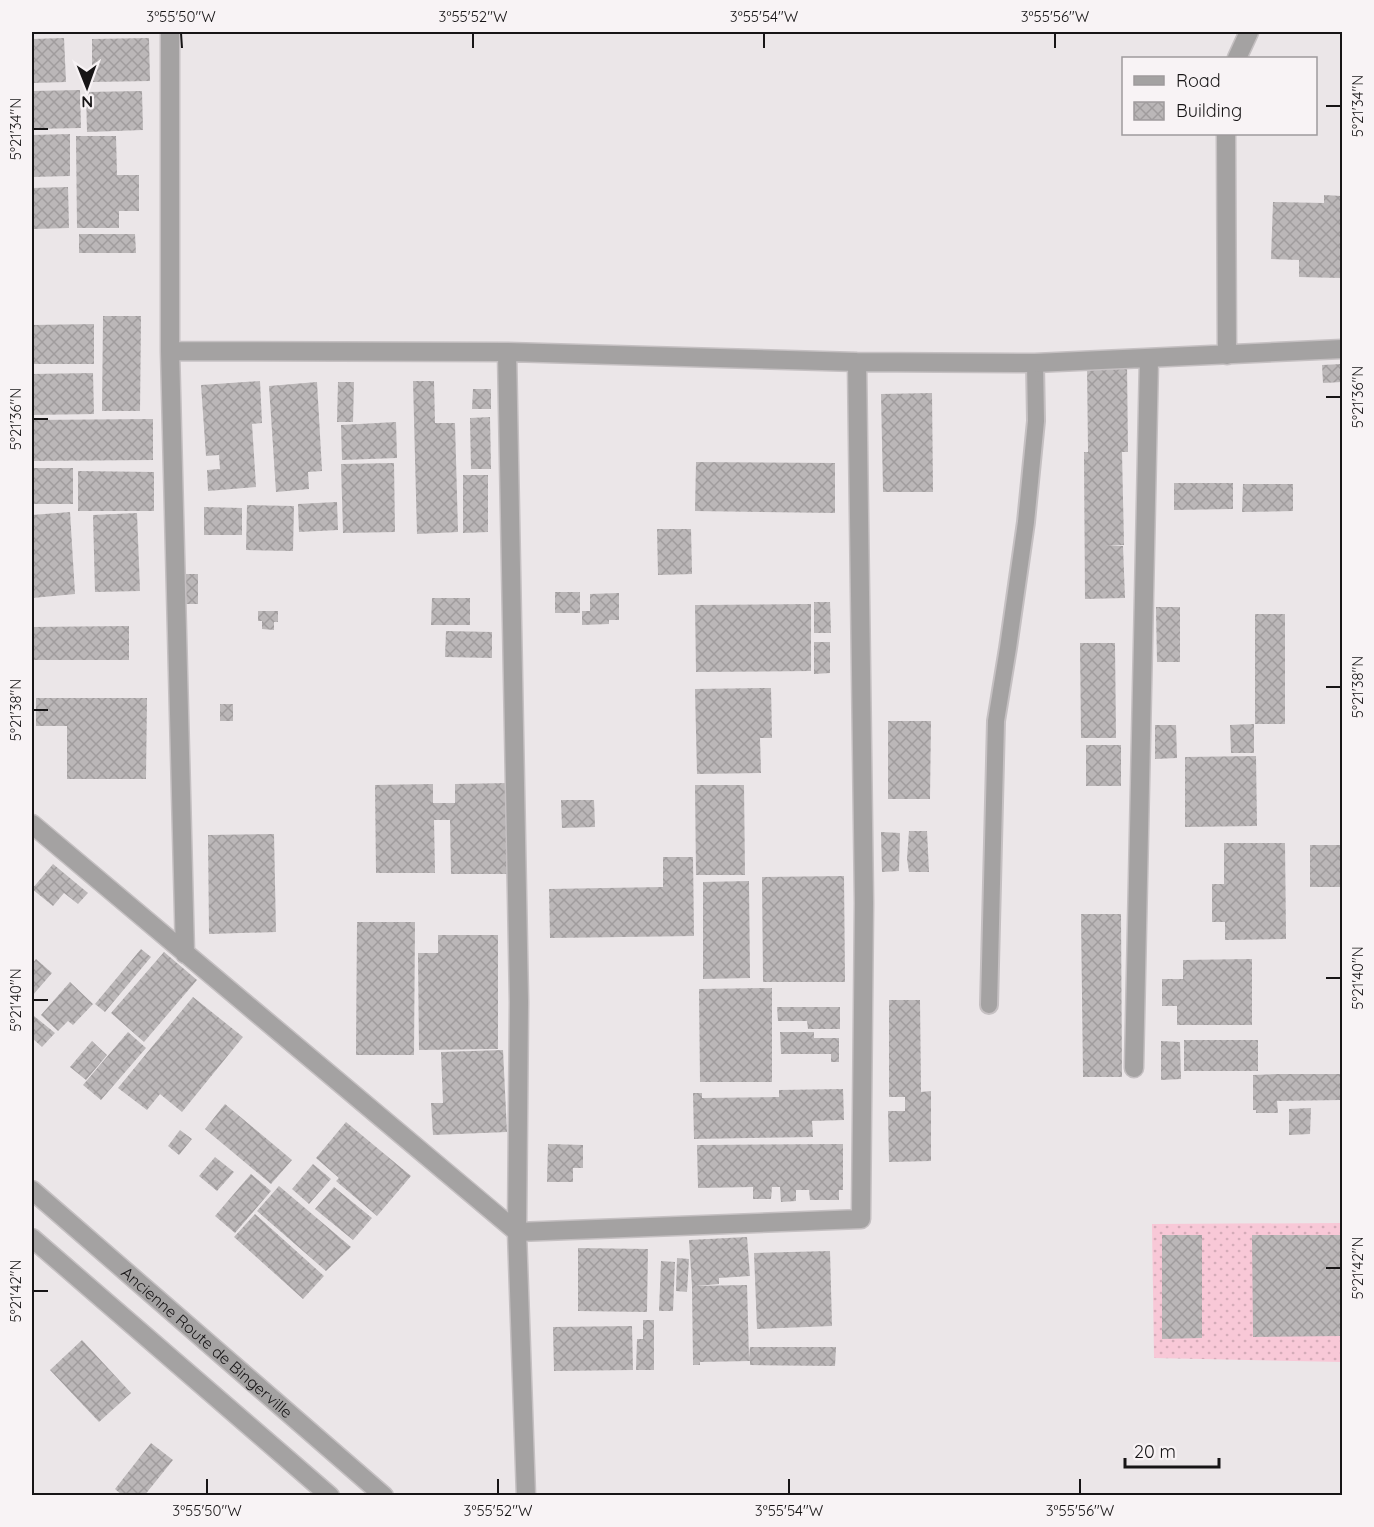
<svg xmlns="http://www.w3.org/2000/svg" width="1374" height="1527" font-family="Quicksand,sans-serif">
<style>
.grass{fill:url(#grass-dots)}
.building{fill:url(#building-cross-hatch)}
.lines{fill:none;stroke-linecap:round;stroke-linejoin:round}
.service-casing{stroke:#c5c0c2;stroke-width:20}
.minor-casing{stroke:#c5c0c2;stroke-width:21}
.tertiary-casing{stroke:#c5c0c2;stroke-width:21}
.service{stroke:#a4a2a2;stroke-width:16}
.minor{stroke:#a4a2a2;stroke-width:18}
.tertiary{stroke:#a4a2a2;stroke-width:18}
.ticks{fill:none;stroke:#171516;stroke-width:2}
.labels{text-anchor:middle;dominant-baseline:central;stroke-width:5;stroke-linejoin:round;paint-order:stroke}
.street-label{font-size:16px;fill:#171516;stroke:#f8f3f5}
.neatline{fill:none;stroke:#171516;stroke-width:2}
.ticks-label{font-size:15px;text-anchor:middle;fill:#171516}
</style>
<defs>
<pattern id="grass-dots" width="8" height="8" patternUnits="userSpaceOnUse" patternTransform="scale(1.5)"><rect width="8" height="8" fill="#f8c8d7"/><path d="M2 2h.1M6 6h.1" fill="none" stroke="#d4abb8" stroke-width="1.8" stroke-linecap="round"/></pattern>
<pattern id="building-cross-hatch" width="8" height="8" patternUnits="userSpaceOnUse" patternTransform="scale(1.5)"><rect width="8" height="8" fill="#bbb7b8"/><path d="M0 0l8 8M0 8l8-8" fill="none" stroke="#a09c9d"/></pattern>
</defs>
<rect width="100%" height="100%" fill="#ebe6e8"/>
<!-- grass -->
<path class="grass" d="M1342,1223V1362L1154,1358L1152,1224Z"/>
<!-- building -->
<path class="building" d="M64,38L66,82L32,83V39Z
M149,38L150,81L92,82V39Z
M80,90L81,128L32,129V91Z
M142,91L143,130L87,132L86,92Z
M70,134V176L32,177V135Z
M76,136H116L117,175H139V211H119V228H77Z
M68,187L69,228L32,229V188Z
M1324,195L1342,196V278L1299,277V260L1271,259L1273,202L1324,203Z
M79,234H135L136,253H79Z
M103,316H141L140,411H102Z
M94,324V364H32V325Z
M1087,363H1127L1128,452H1122L1124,545H1106L1123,546L1125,598L1085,599L1084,452H1088Z
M1342,364V382L1323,383L1322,365Z
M93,373L94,414L32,415V374Z
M260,381L262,423L252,424L256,487L208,491L207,470L220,469L219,455L206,456L201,385Z
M413,381H434L435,423H455L458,532L417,534Z
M317,382L322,471L308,472L309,489L276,492L269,386Z
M338,382H354L353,422H337Z
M473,389H491V409H472Z
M932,393L933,492H883L881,394Z
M490,417L491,469H471L470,418Z
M153,419V460L32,461V420Z
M396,422L397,458L342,460L341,425Z
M696,462L835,463V513L695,511Z
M394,463L395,532L343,533L341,464Z
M32,468H73V504H32Z
M78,471L154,472V511H78Z
M463,475H488V532L463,533Z
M1174,483H1233V509L1174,510Z
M1243,484H1293V511L1242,512Z
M337,502L338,530L299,532L298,504Z
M247,505L294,506L293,551L246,550Z
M204,507L242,508V535H204Z
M70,512L75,594L32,598V515Z
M137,513L140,591L95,592L93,515Z
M657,529H691L692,574L658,575Z
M184,574H198V604H183Z
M555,592H580V613H555Z
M619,593V620H609V624L582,625V611H590V594Z
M432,598H470V625H431Z
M814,602H830L831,633H814Z
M811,604V671L696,672L695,605Z
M1156,607H1180V662H1157Z
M258,611H278V622H274V630L262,629V621H258Z
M1255,614H1285V724H1255Z
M129,626V660H32V627Z
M446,631L492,632V658L445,657Z
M814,642H830V673L814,674Z
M1080,643H1115L1116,738H1081Z
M771,688L772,738H760L761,773L697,774L695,689Z
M36,698H147L146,779H67V726H36Z
M220,704H233V721H220Z
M888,721H931L930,799H888Z
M1254,724V753H1231L1230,725Z
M1155,725H1176L1177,758L1155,759Z
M1086,745H1121V786H1086Z
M1256,756L1257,826L1185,827V757Z
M508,783L509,874H451L450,820H434L435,873H376L375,785L433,784V803H455V784Z
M695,785H744L745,875H696Z
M561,800H594L595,827L562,828Z
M909,831H927L929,872H909L907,859Z
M881,832L900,833L899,871L882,872Z
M274,834L276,932L209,934L208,835Z
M1224,843H1285L1286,939L1225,940V922H1212V884H1224Z
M1310,845H1342V887H1310Z
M663,857H693L694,936L550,938L549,889L663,887Z
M53,864L88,893L78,904L64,893L53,906L32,889Z
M844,876L845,982H763L762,877Z
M749,881L750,978L703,979V882Z
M1081,914H1121L1122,1077H1083Z
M357,922H415L414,1055H356Z
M438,935H498V1049L419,1050L418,953H438Z
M141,949L151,957L105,1012L95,1004Z
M164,952L197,980L144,1042L111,1013Z
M36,959L52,973L32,996V964Z
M1252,959V1025H1177V1006H1162V979H1183V960Z
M70,982L93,1004L73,1025L68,1021L58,1031L41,1015Z
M772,988V1082H700L699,989Z
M193,997L243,1037L182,1112L160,1094L147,1110L118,1088Z
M889,1000H920L921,1092L931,1091V1161L889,1162L888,1111H905V1097H889Z
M777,1007H840V1029H808L807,1021H778Z
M34,1016L55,1033L42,1047L32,1038V1019Z
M128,1032L146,1048L101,1100L83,1085Z
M780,1032H814V1038H839V1062H831V1054H781Z
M1184,1040H1258V1071H1184Z
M92,1041L107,1055L86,1080L70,1067Z
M1161,1041L1180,1042L1181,1079L1161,1080Z
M503,1050L507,1132L433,1135L431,1103H443L441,1052Z
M1277,1074H1342V1100L1277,1101L1278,1113H1256V1110H1253V1075Z
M843,1089L844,1120L812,1121L813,1137L694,1139L693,1093H702V1098L779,1097V1090Z
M225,1104L292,1160L271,1184L205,1129Z
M1311,1108L1310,1134L1289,1135V1109Z
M346,1122L411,1176L377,1216L336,1181L339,1178L316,1158Z
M180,1130L192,1139L179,1155L168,1146Z
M548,1144L583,1145V1168H573V1182H547Z
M843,1144V1190H839V1200H810L809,1190H796V1201L781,1202L780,1187H772L771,1199H753V1187L698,1188L697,1145Z
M215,1157L234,1172L217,1191L199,1176Z
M313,1164L331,1179L309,1204L292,1189Z
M251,1174L271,1191L235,1233L215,1216Z
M279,1186L351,1247L326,1271L257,1211Z
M334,1187L372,1218L353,1240L315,1209Z
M255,1214L324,1276L303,1299L234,1237Z
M1162,1235H1202V1338L1162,1339Z
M1252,1235H1341V1336L1253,1337Z
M747,1237L750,1276L719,1278V1284L695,1286L747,1285L749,1358L750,1347H836L835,1366L750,1365V1361L700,1362V1365H693L692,1286L689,1240Z
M578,1248L648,1249L647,1312L578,1311Z
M830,1251L832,1326L757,1329L754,1253Z
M677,1258L689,1259L687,1292L676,1291Z
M661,1261L675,1262L673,1311H659Z
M643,1320H654V1370H636L637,1339H643Z
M632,1326L633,1370L554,1371L553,1327Z
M82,1340L131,1393L99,1422L50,1370Z
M151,1443L173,1460L144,1496H123L115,1489Z"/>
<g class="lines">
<defs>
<path id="service" d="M989,1005L996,721L1008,648L1026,522L1036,421L1035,363"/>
<path id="minor" d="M170,32V351L185,954
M1237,58L1249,32
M1226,134L1227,355
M170,351L507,352L857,362L1035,363L1342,349
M507,352L519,1002L517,1232L526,1496
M32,824L517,1232L861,1219L864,903L857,362
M1134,1068L1149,359"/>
<g id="tertiary">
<path id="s1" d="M32,1190L384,1496"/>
<path d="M32,1238L330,1496"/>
</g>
</defs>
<!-- service casing -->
<use href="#service" class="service-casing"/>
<!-- minor casing -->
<use href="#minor" class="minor-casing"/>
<!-- tertiary casing -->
<use href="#tertiary" class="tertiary-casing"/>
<!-- service -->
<use href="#service" class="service"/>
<!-- minor -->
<use href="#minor" class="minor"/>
<!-- tertiary -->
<use href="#tertiary" class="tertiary"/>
</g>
<!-- ticks -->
<path class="ticks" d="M181,33L182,48M473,33V48M764,33V48M1055,33V48M1326,106H1341M33,129H48M1326,397H1341M33,419H48M1326,687H1341M33,710H48M1326,978H1341M33,1000H48M1326,1268H1341M33,1291H48M207,1479V1494M498,1479V1494M789,1479V1494M1080,1479V1494"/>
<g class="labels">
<!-- street labels -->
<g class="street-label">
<text stroke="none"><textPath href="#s1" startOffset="232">Ancienne Route de Bingerville</textPath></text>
</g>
</g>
<!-- border -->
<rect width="1374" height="1527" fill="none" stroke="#f8f3f5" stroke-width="66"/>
<!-- legend -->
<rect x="1122" y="57" width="195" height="78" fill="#f8f3f5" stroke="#9e9a9c" stroke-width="1.5"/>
<rect x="1134" y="76" width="30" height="9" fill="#a4a2a2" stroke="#9e9a9c" stroke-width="1.5"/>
<text x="1176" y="87" font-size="18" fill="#171516">Road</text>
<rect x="1134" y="102" width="30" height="18" fill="url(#building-cross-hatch)" stroke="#9e9a9c" stroke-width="1.5"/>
<text x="1176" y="117" font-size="18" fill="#171516">Building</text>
<!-- north arrow -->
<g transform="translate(87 87) rotate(179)" stroke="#f8f3f5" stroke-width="4.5" paint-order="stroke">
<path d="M0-4.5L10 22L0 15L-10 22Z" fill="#171516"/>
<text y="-9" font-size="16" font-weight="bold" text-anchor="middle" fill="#171516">N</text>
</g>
<!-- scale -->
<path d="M1125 1458v9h94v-9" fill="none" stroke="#171516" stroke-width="3"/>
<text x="1134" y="1458" font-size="18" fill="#171516" stroke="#f8f3f5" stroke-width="4.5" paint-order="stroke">20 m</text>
<rect x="33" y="33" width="1308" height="1461" class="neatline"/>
<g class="ticks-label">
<text x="181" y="22">3°55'50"W</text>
<text x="473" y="22">3°55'52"W</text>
<text x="764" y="22">3°55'54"W</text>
<text x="1055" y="22">3°55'56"W</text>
<text transform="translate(1358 106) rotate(-90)" y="5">5°21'34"N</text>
<text transform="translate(16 129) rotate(-90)" y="5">5°21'34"N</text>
<text transform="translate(1358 397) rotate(-90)" y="5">5°21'36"N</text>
<text transform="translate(16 419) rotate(-90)" y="5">5°21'36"N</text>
<text transform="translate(1358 687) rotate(-90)" y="5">5°21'38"N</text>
<text transform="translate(16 710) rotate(-90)" y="5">5°21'38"N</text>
<text transform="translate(1358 978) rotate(-90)" y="5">5°21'40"N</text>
<text transform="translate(16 1000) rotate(-90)" y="5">5°21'40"N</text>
<text transform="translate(1358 1268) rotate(-90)" y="5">5°21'42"N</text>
<text transform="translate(16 1291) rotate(-90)" y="5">5°21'42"N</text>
<text x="207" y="1516">3°55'50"W</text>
<text x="498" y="1516">3°55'52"W</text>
<text x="789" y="1516">3°55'54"W</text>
<text x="1080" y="1516">3°55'56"W</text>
</g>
</svg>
